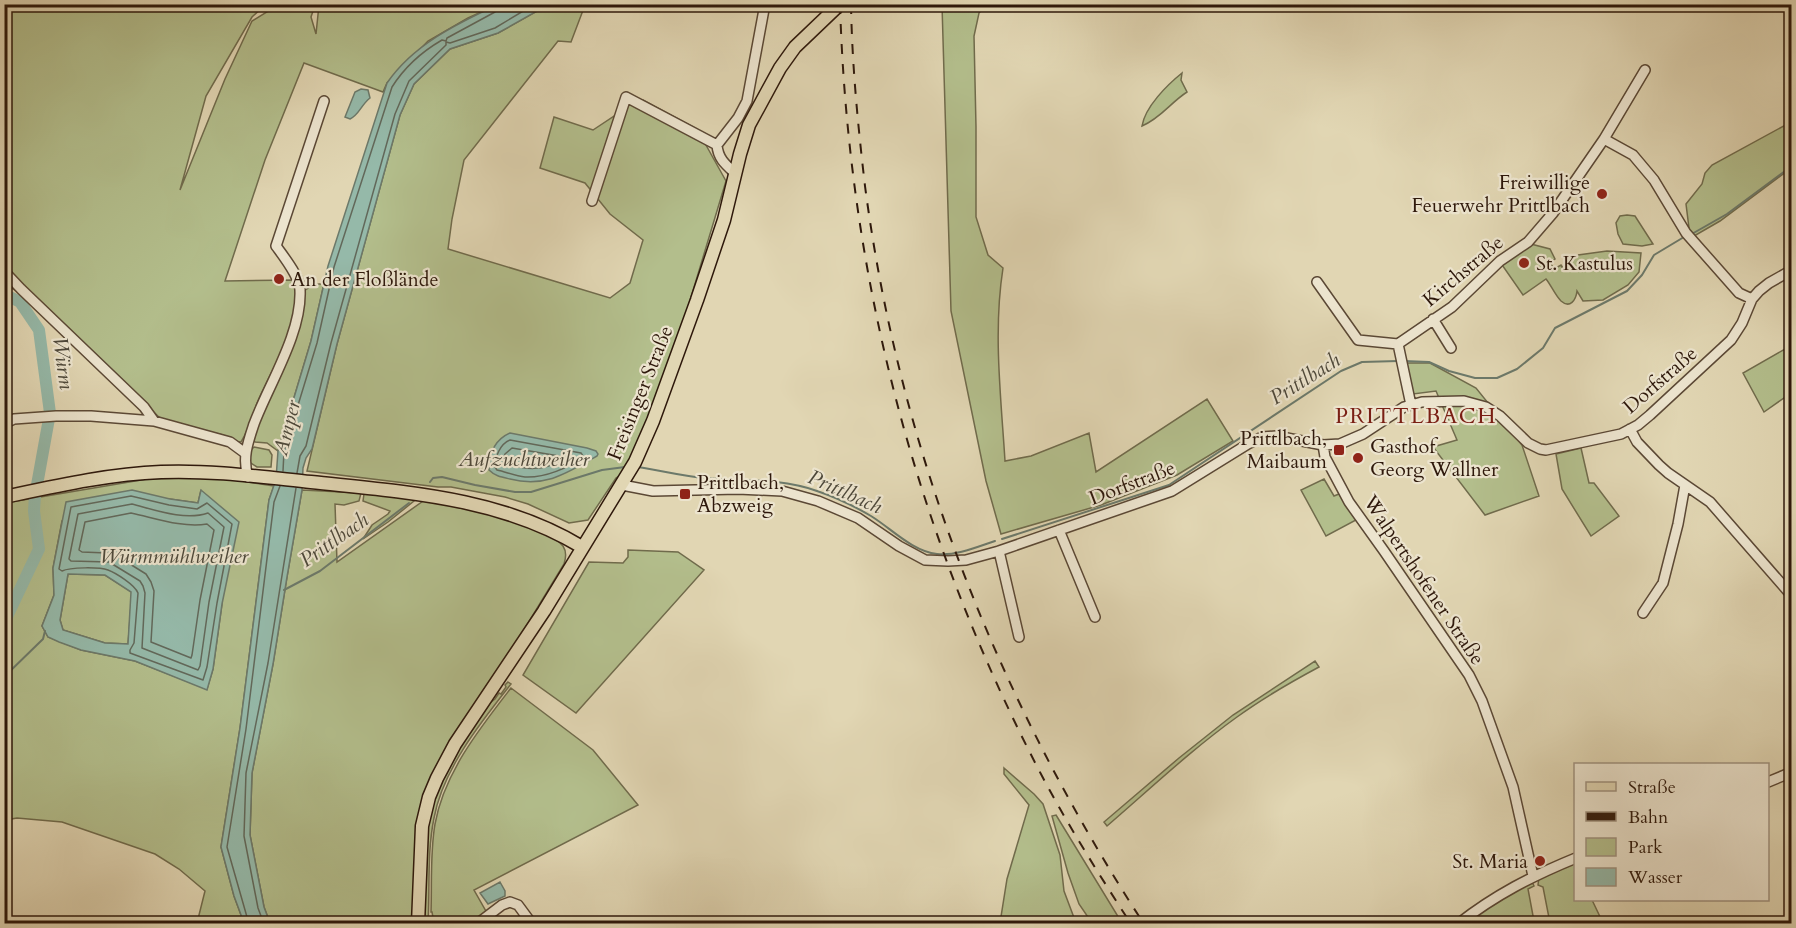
<svg xmlns="http://www.w3.org/2000/svg" width="1796" height="928" font-family="Cardo,serif">
<style>
.green{fill:#b3be8c;stroke:#706b4c;stroke-width:1.5;fill-rule:evenodd}
.water{fill:#95b9a9;stroke:#6c796a;stroke-width:1.5;fill-rule:evenodd}
.lines{fill:none;stroke-linecap:round;stroke-linejoin:round}
.shore{stroke:#62685a;stroke-width:1.5}
.stream{stroke:#6c796a;stroke-width:2}
.river{stroke:#95b9a9;stroke-width:12}
.minor-casing{stroke:#5b4835;stroke-width:12}
.major-casing{stroke:#2e180b;stroke-width:15}
.minor{stroke:#ece4ce;stroke-width:9}
.major{stroke:#e1d6b3;stroke-width:12}
.rail{stroke:#2e180b;stroke-width:2;stroke-dasharray:10 10;stroke-linecap:butt}
.poi-dot{fill:#8f2418;stroke:#ece4ce;stroke-width:2}
.labels{text-anchor:middle;dominant-baseline:central;stroke-width:4.5;stroke-linejoin:round;paint-order:stroke}
.poi-label{font-size:20px;fill:#2e180b;stroke:#ece4ce;text-anchor:start}
.street-label{font-size:20px;fill:#2e180b;stroke:#ece4ce}
.water-label{font-size:21px;font-style:italic;fill:#4d483a;stroke:#ece4ce}
.quarter-label{font-size:22px;letter-spacing:1.5px;fill:#7a1f14;stroke:#ece4ce}
</style>
<rect width="100%" height="100%" fill="#e1d6b3"/>
<filter id="stains"><feTurbulence type="fractalNoise" baseFrequency=".00333" numOctaves="4"/><feColorMatrix values="0 0 0 0 .2 0 0 0 0 .09 0 0 0 0 .02 0 0 0 .5 -.17"/></filter>
<radialGradient id="worn" r=".72"><stop offset=".6" stop-color="#630" stop-opacity="0"/><stop offset="1" stop-color="#630" stop-opacity=".3"/></radialGradient>
<!-- green -->
<path class="green" d="M5,5H265L252,17L206,96L180,190L225,79L252,21L278,5H315L311,17L316,34L319,5H497L468,18L428,41L387,83L383,92L304,63L265,160L225,281L295,280C303,325 273,365 257,403C252,417 249,430 241,442L233,441L223,435L163,421L46,308L5,284Z
M542,5H585L571,42L558,41L464,160L452,219L448,249L610,298L630,283L643,240L610,214L585,183L540,168L554,117L593,130L620,112L621,99L643,100L697,129L726,181L673,357L633,455L622,474L616,478L588,520L569,523L528,504L505,497L451,487H438L307,471L337,344L400,115L414,84L450,49L498,33L539,10Z
M942,5H986L979,13L974,36L976,127V217L988,255L1003,268C993,332 1001,397 1005,461L1031,456L1089,433L1096,472L1207,399L1233,441L1177,475L1101,505L1001,534L986,481L951,311Z
M1182,73L1181,80L1187,92C1170,103 1161,118 1142,126C1145,107 1167,85 1182,73Z
M1791,122V136L1789,138L1791,142V168L1720,221L1689,239V228L1686,204L1702,184L1705,173L1712,165Z
M1627,215L1635,216L1653,244L1642,246L1623,244L1618,234L1616,223L1620,216Z
M1527,243L1550,249L1555,259L1550,262L1554,269L1561,265L1562,267L1578,255L1607,251L1641,253L1639,272L1628,285L1603,300L1583,301L1577,291C1576,300 1570,309 1561,301C1555,295 1551,285 1546,279L1523,295L1500,262Z
M319,284H324L311,341L278,451L267,443L255,442L253,439L304,291L310,287Z
M1785,349L1791,360V393L1764,412L1743,373Z
M1405,363H1430L1476,388L1522,445L1539,496L1485,515L1433,447L1457,440L1436,391L1413,394Z
M254,447L269,450L272,455L271,467H257L249,462L251,450Z
M1581,448L1589,483H1594L1619,516L1591,536L1562,489L1556,454Z
M183,478L229,479L274,486L269,500L240,728L221,847L234,896L244,923H197L205,891L179,869L155,854L62,822L17,818L5,820V503L147,479ZM201,490L222,604L213,669L207,689L135,661L81,650L48,637L42,626L54,595L53,568L62,521L170,499L198,503Z
M1324,479L1334,496L1339,494L1356,520L1326,536L1301,490Z
M302,490L361,493L359,501L344,505L335,504L337,562L426,499C465,506 503,514 539,531C547,535 557,538 563,546C567,552 566,558 564,564L519,638L481,694L432,776L413,923H270L264,907L250,835L252,773L273,664L287,577Z
M364,494L419,497L388,522L363,539L372,525L388,514L390,511L363,501Z
M628,550L678,552L704,570L576,713L523,675L589,562L623,563L628,557Z
M68,574L105,575L132,592L128,644L105,643L63,630L60,620Z
M1315,661L1319,667C1291,682 1263,698 1237,717C1191,750 1150,789 1107,826L1104,822L1179,758L1233,715Z
M508,682L511,684C481,722 443,769 434,818C427,852 430,889 428,923L422,924L428,813L448,766L487,705L495,699L499,693L501,694L506,687L505,685Z
M511,688L593,750L638,805L474,890L487,913L473,923H434L432,912H431C432,883 430,853 435,824C444,773 480,728 511,688Z
M1004,768L1034,794L1043,804L1060,855L1064,891L1076,923H1000L1007,879L1029,805L1004,774Z
M1056,815L1122,923H1092L1079,904L1068,873L1052,816Z
M1575,862L1576,900H1592L1603,923H1550L1543,887L1538,885L1539,877Z
M1532,882L1534,886L1528,889L1534,921L1527,924H1463L1480,911Z"/>
<!-- water -->
<path class="water" d="M497,5H542L539,10L498,33L450,49L414,84L400,115L337,344L312,449L306,458L303,468L302,490L287,577L273,664L252,773L250,835L264,907L270,923H244L234,896L221,847L240,728L269,500L276,479L278,451L311,341L328,266L387,83C413,45 456,24 497,5Z
M361,89L368,90L370,98C361,105 359,115 350,119L345,117L355,92Z
M510,433L587,448L596,451L598,454L597,456C567,473 546,488 510,479C501,477 495,476 489,470C489,454 494,440 510,433Z
M132,490L170,499L198,503L201,490L239,522L222,604L213,669L207,690L135,661L81,650L59,642L48,637L42,626L54,595L53,568L66,502ZM68,574L105,575L131,592L128,644L105,643L63,630L60,620Z
M500,882L505,891V896L488,904L480,893Z"/>
<g class="lines">
<!-- shore -->
<path class="shore" d="M510,440L581,453L583,456C570,468 544,478 525,477C516,476 506,472 497,470L495,467C495,457 500,444 510,440Z
M512,448L559,456L561,460C544,472 524,469 504,464L503,461L505,454Z
M283,471L284,451L317,343L334,267L392,87C404,68 423,51 442,40L446,41L447,38L495,12L498,4
M297,473L300,456L306,446L331,343L395,114L409,81L446,45V42L450,43L495,28L535,4
M131,496L169,505L197,509L207,503L232,524L217,603L207,667L203,680L130,653V650L134,643L138,593C135,585 116,573 108,570C100,567 70,567 62,571L59,569L71,507Z
M132,504C155,510 185,521 208,513L224,527L209,602L200,666L198,670L142,648L145,593L143,586L140,581L109,562L71,561L69,559L78,514Z
M131,513C155,518 182,528 207,524L214,530L200,600L192,655L191,658L151,642L154,591L151,582L146,574L117,556L107,553L82,552L79,550L85,522Z
M249,924L227,847L246,729L274,502L280,486
M264,924L258,908L244,836L246,773L268,663L296,488"/>
<!-- stream -->
<path class="stream" d="M1690,235L1727,214L1792,166
M1404,361L1429,362L1449,371L1475,378H1497L1517,369L1543,348L1555,328L1627,291L1642,275L1654,255L1684,237
M637,467C660,470 682,476 704,478C743,481 780,478 817,491C835,497 854,506 871,516C892,529 912,551 937,554C956,556 977,547 995,541
M430,482L433,478L442,477L475,485L515,492H531L602,470L625,467
M1002,539L1169,485L1341,371L1362,362L1398,361
M284,590L320,571L409,503
M4,677L43,639L45,631"/>
<!-- river -->
<path class="river" d="M4,294L20,302L39,330L50,413L35,496L34,511L39,549L4,623"/>
<defs>
<path id="minor" d="M1604,139L1633,155L1654,180L1686,233L1739,293L1752,299
M717,145L738,118L747,101L765,4
M592,201L626,97L717,145C718,159 726,165 736,174
M4,271L21,289L144,407L154,421
M1317,282L1358,340L1398,344
M1433,319L1451,348
M1411,405L1398,344L1452,307L1500,261L1528,242L1553,213L1604,139L1645,70
M4,424L14,419L56,416H91L154,421L230,442L245,453
M1630,429L1637,442L1659,465L1668,473L1710,502L1792,596
M1323,445L1325,457L1349,502L1384,551L1469,675L1482,701L1513,787L1533,876
M248,477C242,458 248,442 254,424C269,384 302,333 300,290C300,277 284,257 276,246L324,101
M622,485L653,491L738,489L782,491L818,501L858,518L899,546L925,560L948,561L966,560L999,551L1172,491L1248,444L1262,437L1276,436L1323,445L1340,444L1363,434L1404,407L1422,402L1464,401L1486,407L1500,416L1528,443L1540,449L1546,450L1621,434L1638,425L1650,415L1731,340L1742,323L1752,299L1759,291L1769,283L1792,270
M1059,530L1095,617
M999,551L1019,637
M1643,613L1663,583L1678,524L1685,485
M1768,782L1792,772
M477,924L502,905L510,902L518,905L532,924
M1458,924C1495,895 1532,876 1576,858"/>
<path id="major" d="M4,497C56,486 109,474 161,472C211,470 262,477 311,482C404,492 500,497 582,547
M418,924L422,826L429,797L437,778L455,744L544,611L635,462L653,421L697,300L724,220L740,154L749,125L780,68L795,47L840,4"/>
</defs>
<!-- minor casing -->
<use href="#minor" class="minor-casing"/>
<!-- major casing -->
<use href="#major" class="major-casing"/>
<!-- minor -->
<use href="#minor" class="minor"/>
<!-- major -->
<use href="#major" class="major"/>
<!-- rail -->
<path class="rail" d="M840,4C848,276 916,536 1042,776C1069,827 1100,876 1131,924
M851,4C852,65 858,126 865,186C900,453 997,698 1144,924"/>
</g>
<!-- markers -->
<g class="poi-dot">
<circle cx="1602" cy="194" r="6"/>
<circle cx="1524" cy="263" r="6"/>
<circle cx="279" cy="279" r="6"/>
<rect x="1333" y="444" width="12" height="12" rx="3"/>
<circle cx="1358" cy="458" r="6"/>
<rect x="679" y="488" width="12" height="12" rx="3"/>
<circle cx="1540" cy="861" r="6"/>
</g>
<g class="labels">
<!-- poi labels -->
<g class="poi-label">
<text x="1590" y="182" text-anchor="end">Freiwillige<tspan x="1590" dy="23">Feuerwehr Prittlbach</tspan></text>
<text x="1536" y="263">St. Kastulus</text>
<text x="291" y="279">An der Floßlände</text>
<text x="1327" y="438" text-anchor="end">Prittlbach,<tspan x="1327" dy="23">Maibaum</tspan></text>
<text x="1370" y="446">Gasthof<tspan x="1370" dy="23">Georg Wallner</tspan></text>
<text x="697" y="482">Prittlbach,<tspan x="697" dy="23">Abzweig</tspan></text>
<text x="1528" y="861" text-anchor="end">St. Maria</text>
</g>
<!-- street labels -->
<g class="street-label">
<text transform="translate(1463 271) rotate(-40)">Kirchstraße</text>
<text transform="translate(1660 380) rotate(-41)">Dorfstraße</text>
<text transform="translate(640 393) rotate(-68)">Freisinger Straße</text>
<text transform="translate(1132 483) rotate(-21)">Dorfstraße</text>
<text transform="translate(1424 580) rotate(56)">Walpertshofener Straße</text>
</g>
<!-- water labels -->
<g class="water-label">
<text transform="translate(63 363) rotate(82)">Würm</text>
<text transform="translate(1305 379) rotate(-32)">Prittlbach</text>
<text transform="translate(287 428) rotate(-76)">Amper</text>
<text x="524" y="459">Aufzuchtweiher</text>
<text transform="translate(845 492) rotate(24)">Prittlbach</text>
<text transform="translate(334 540) rotate(-35)">Prittlbach</text>
<text x="174" y="556">Würmmühlweiher</text>
</g>
<!-- quarter labels -->
<g class="quarter-label">
<text x="1416" y="416">PRITTLBACH</text>
</g>
</g>
<!-- margin -->
<rect width="1796" height="928" fill="none" stroke="#e1d6b3" stroke-width="24"/>
<rect x="6" y="6" width="1784" height="916" fill="none" stroke="#2e180b" stroke-width="3"/>
<rect x="12" y="12" width="1772" height="904" fill="none" stroke="#2e180b" stroke-width="1.5"/>
<!-- legend -->
<rect x="1574" y="763" width="195" height="138" fill="#ece4ce" stroke="#a09280" stroke-width="1.5"/>
<rect x="1586" y="782" width="30" height="9" fill="#e1d6b3" stroke="#a09280" stroke-width="1.5"/>
<text x="1628" y="793" font-size="18" fill="#2e180b">Straße</text>
<rect x="1586" y="812" width="30" height="9" fill="#2e180b" stroke="#a09280" stroke-width="1.5"/>
<text x="1628" y="823" font-size="18" fill="#2e180b">Bahn</text>
<rect x="1586" y="838" width="30" height="18" fill="#b3be8c" stroke="#a09280" stroke-width="1.5"/>
<text x="1628" y="853" font-size="18" fill="#2e180b">Park</text>
<rect x="1586" y="868" width="30" height="18" fill="#95b9a9" stroke="#a09280" stroke-width="1.5"/>
<text x="1628" y="883" font-size="18" fill="#2e180b">Wasser</text>
<rect width="100%" height="100%" filter="url(#stains)"/>
<rect width="100%" height="100%" fill="url(#worn)"/>
</svg>
